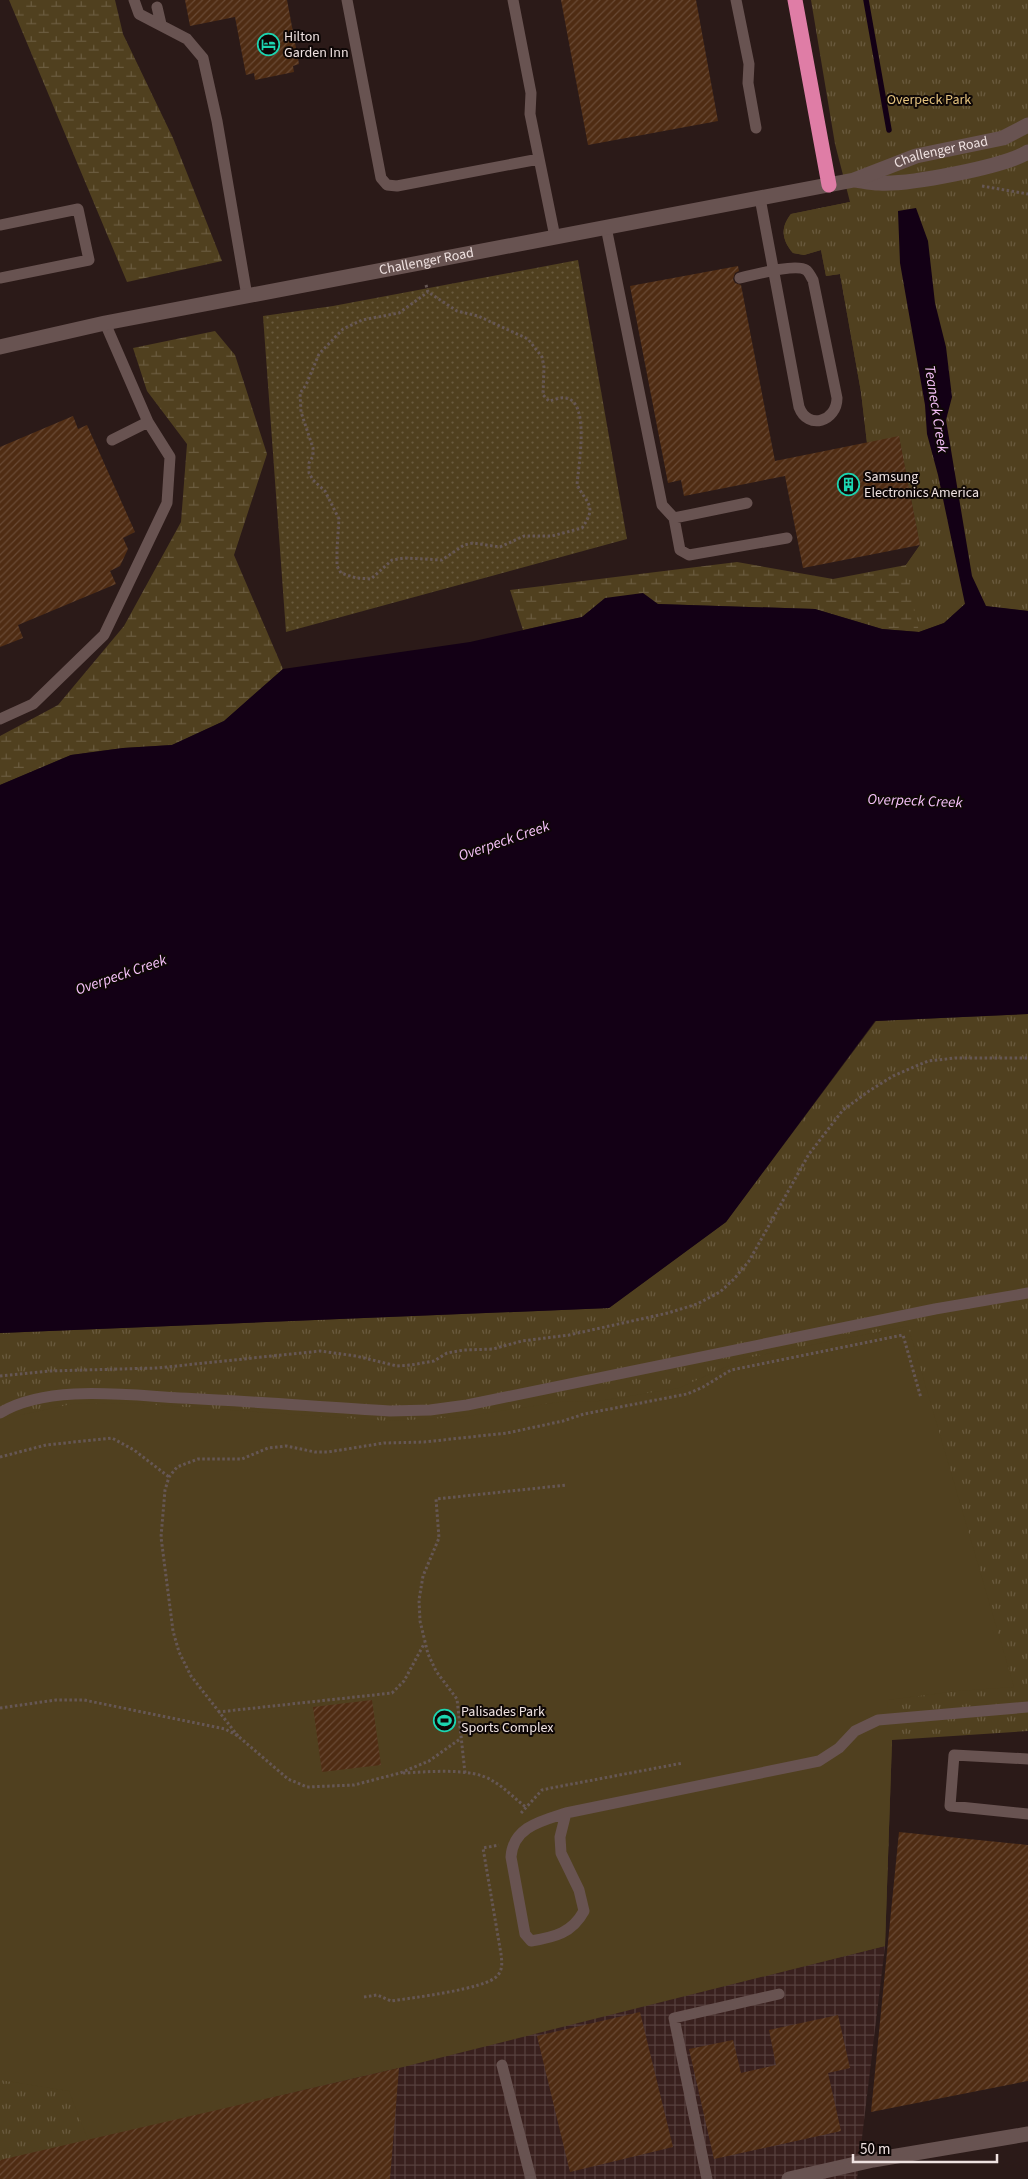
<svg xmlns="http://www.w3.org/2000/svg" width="1028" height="2179" font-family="'Source Sans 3',sans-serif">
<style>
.industrial{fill:url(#industrial-grid)}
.grass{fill:url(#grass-dots)}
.wetland{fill:url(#wetland-marsh)}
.park{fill:url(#park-tufts)}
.garden{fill:#50401f}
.water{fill:#130015}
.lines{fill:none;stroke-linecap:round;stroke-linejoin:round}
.stream{stroke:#130015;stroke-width:5.5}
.building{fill:url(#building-hatch)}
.path{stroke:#665755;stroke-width:3;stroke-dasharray:2.5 2.5;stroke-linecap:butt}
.lane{stroke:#685351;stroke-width:11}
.street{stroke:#685351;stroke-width:15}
.secondary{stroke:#685351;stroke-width:15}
.highway{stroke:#df7da6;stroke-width:15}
.labels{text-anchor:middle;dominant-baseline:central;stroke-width:4;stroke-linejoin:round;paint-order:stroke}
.poi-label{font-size:14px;fill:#efe2e1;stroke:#0e0706;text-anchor:start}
.park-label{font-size:14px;fill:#e3c27e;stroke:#0e0706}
.street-label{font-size:14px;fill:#efe2e1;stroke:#0e0706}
.water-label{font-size:15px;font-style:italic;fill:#f7c2fa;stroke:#0e0706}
</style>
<defs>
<pattern id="industrial-grid" width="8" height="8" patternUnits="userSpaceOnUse" patternTransform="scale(1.25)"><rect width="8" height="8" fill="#39201e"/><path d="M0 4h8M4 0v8" fill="none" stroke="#56403e"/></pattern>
<pattern id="grass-dots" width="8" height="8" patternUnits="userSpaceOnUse" patternTransform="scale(1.25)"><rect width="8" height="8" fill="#50401f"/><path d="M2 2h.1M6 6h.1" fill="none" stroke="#6a5b3f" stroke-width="1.8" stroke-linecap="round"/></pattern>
<pattern id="wetland-marsh" width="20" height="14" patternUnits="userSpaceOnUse" patternTransform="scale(1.25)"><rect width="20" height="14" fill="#50401f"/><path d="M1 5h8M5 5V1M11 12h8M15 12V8" fill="none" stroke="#6a5b3f"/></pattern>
<pattern id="park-tufts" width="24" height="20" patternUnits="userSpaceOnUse" patternTransform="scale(1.25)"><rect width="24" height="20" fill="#50401f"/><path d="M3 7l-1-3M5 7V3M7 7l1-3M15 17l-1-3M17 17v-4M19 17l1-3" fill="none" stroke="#6a5b3f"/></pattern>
<pattern id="building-hatch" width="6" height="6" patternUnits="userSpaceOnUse" patternTransform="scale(1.25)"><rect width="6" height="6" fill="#4f2c13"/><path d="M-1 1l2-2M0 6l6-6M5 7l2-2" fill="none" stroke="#694a35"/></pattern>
</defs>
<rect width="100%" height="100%" fill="#2b1a18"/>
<!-- industrial -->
<path class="industrial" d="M885,1946L857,2179H0V2165Z"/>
<!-- grass -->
<path class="grass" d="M578,260L627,539L286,632L263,316L333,306Z"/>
<!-- wetland -->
<path class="wetland" d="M9,0H115L123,34L173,138L222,261L127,282Z
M850,202L1028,313V611L925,405L919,632L882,629L815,609L657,604L606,598L582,617L523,630L510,590L737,562L833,579L906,565L920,545L899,437L867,443L861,392L840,274L826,276L821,250L804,255L793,253C782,240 780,228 791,214Z
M215,331L235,355L267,454L234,555L283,669L224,721L172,745L123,748L71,755L0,785V736L58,705L124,626L181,522L187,444L147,391L133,348Z"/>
<!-- park -->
<path class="park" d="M811,0H1028V611L965,604L944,623L919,632L906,565L920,545L899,437L867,443L861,392L840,274L826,276L821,250L804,255L793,253C782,240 780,228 791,214L850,202L835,144Z
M1028,1014V1731L892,1740L885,1946L0,2165V1333L609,1308L726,1222L876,1021Z"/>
<!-- garden -->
<path class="garden" d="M908,1326L1014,1687L958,1691L887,1700L892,1740L885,1946L399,2068L88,2140L69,2091L0,2080V1425L20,1415L72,1404L129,1403L389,1421L462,1417L559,1402L599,1401L679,1388L746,1358Z"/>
<!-- water -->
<path class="water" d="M916,208L928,241L935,303L946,347L952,397L946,420L972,576L986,606L1028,611V1014L875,1021L726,1222L609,1308L0,1333V785L71,755L123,748L172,745L224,721L283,669L470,642L582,617L605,598L643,593L658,604L815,609L882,629L919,632L944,623L965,604L938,475L927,434L925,405L900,263L898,211Z"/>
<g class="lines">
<!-- stream -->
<path class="stream" d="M866,0L889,130"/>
</g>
<!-- building -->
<path class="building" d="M185,0H287L299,64L293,66L294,72L255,80L254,73L246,75L235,17L190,26Z
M561,0H696L718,121L588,145Z
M738,266L739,271L735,273L733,279L735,283L741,285L775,461L899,436L920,545L803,568L785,476L684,496L681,480L668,483L630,286Z
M73,416L78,429L87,425L135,532L123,538L128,549L120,566L110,571L116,584L18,625L23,638L0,647V447Z
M372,1700L381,1765L322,1772L313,1707Z
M899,1832L1028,1845V2081L871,2112Z
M640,2012L673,2147L570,2172L537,2036Z
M838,2015L850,2068L828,2073L841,2131L714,2159L689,2049L733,2040L741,2073L776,2065L769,2030Z
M399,2068L390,2179H0V2160Z"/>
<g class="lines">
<!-- path -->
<path class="path" d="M982,186L1028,194
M426,285L428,292L457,311L478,316L528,339L542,357L544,367L543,395L549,401C554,400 560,397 565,398C591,400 578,468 577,485C588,505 597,506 582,528L552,536H524L500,547L473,543L464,545L442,560L405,558L392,560L371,579L356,578L341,573L337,566V549L339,519L325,491L313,480L309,473V463L313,456V448L301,412L300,393L306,385L319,354L343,329L362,320L399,313L428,292
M0,1376L49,1371L157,1368L320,1351L356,1356L397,1366L411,1365L434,1361L447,1353L464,1350L493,1349L522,1341L569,1335L668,1313L697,1304L720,1292L734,1279L749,1261L809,1154L843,1110L869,1091L893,1076L928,1061L955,1058H1028
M0,1457L46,1445L112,1438L134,1450L169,1477
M0,1708L56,1700H84L225,1729L238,1736L288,1779L307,1787L354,1785L400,1773L429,1761L460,1739
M218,1712L392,1693L404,1681L424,1644
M238,1736L191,1676L179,1652L173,1631L161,1537L165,1490L169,1477L177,1467L198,1459H242L268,1448L286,1446L315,1452H328L384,1443L424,1442L507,1433L563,1421L584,1414L687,1394L703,1387L731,1370L903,1335L921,1398
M403,1773C428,1772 472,1767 493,1781C505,1788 515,1799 527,1808
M465,1773L457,1699L436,1671L428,1654L420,1621L419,1600L423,1576L439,1538L436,1499L567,1485
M521,1813L542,1790L551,1788L683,1763
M364,1997L377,1995L391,2001C411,1998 486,1989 497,1976C503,1970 502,1962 501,1954L483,1848L499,1845"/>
<!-- lane -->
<path class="lane" d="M134,0L139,14L187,39L203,58L217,121L247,296
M347,0L381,178L387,185L397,186L539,159
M513,0L531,93L530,114L555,237
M736,0L749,64L748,83L756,128
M157,7L161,24
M0,225L78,209L89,260L0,278
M606,227L662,505L674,518L747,503
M740,278C753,275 796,263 806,270C809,272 811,277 813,280L837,398C837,421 808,431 799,407C786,337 773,268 760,198
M112,440L148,422
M674,518L680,550L689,555L787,538
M0,719L33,704L104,635L167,503L170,457L148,422L105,323
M0,1413C47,1384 127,1395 180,1398C250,1401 320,1407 390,1411L430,1410L467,1405L935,1309L1028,1293
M1028,1759L954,1755L950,1806L1028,1814
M566,1813L819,1761L839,1748L855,1731L878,1720L1028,1707
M566,1813L560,1837L561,1853L579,1890L584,1911C572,1933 555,1937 531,1941L525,1934L511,1857C513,1827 541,1821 566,1813Z
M502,2065L531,2179
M707,2179L674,2018L779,1994"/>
<!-- street -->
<path class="street" d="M789,2179L873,2160L1028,2134"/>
<!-- secondary -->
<g class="secondary">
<path d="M856,180C863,181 871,183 879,183C908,185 1003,167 1028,152"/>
<path id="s1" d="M0,347L105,323L854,180L916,156L1003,138L1028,125"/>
</g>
<!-- highway -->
<path class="highway" d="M795,0L829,185"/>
</g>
<!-- icons -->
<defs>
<symbol id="hotel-ring" viewBox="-11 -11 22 22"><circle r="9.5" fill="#0e0706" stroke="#1cd5b1" stroke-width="1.5"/><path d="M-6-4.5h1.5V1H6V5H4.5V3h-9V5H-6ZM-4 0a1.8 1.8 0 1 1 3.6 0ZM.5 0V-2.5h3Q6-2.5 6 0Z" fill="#1cd5b1"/></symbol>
<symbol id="building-ring" viewBox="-11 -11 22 22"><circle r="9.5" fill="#0e0706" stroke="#1cd5b1" stroke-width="1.5"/><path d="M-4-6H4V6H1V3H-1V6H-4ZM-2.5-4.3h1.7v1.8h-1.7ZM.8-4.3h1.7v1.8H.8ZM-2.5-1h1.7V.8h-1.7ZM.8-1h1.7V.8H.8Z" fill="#1cd5b1"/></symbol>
<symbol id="stadium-ring" viewBox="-11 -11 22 22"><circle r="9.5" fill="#0e0706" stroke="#1cd5b1" stroke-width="1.5"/><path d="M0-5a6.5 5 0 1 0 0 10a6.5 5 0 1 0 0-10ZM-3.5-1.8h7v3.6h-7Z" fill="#1cd5b1"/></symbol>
</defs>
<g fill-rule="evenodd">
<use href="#hotel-ring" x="256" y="32" width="25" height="25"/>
<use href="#building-ring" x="836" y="472" width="25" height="25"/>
<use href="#stadium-ring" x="432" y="1708" width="25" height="25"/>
</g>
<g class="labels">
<!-- poi labels -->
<g class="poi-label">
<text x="284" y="37">Hilton<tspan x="284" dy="16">Garden Inn</tspan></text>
<text x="864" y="477">Samsung<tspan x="864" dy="16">Electronics America</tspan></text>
<text x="461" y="1712">Palisades Park<tspan x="461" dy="16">Sports Complex</tspan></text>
</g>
<!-- park labels -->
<g class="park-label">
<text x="929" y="100">Overpeck Park</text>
</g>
<!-- street labels -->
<g class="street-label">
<text stroke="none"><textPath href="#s1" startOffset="962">Challenger Road</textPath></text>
<text stroke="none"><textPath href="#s1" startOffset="435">Challenger Road</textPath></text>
</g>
<!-- water labels -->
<g class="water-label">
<text transform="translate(936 409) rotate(81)">Teaneck Creek</text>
<text transform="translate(915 801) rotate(2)">Overpeck Creek</text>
<text transform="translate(504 841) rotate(-19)">Overpeck Creek</text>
<text transform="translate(121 975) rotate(-19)">Overpeck Creek</text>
</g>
</g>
<!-- scale -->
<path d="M853 2154v8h144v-8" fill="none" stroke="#efe2e1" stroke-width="2.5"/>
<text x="860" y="2154" font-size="15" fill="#efe2e1" stroke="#0e0706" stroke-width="4" paint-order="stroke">50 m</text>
</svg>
